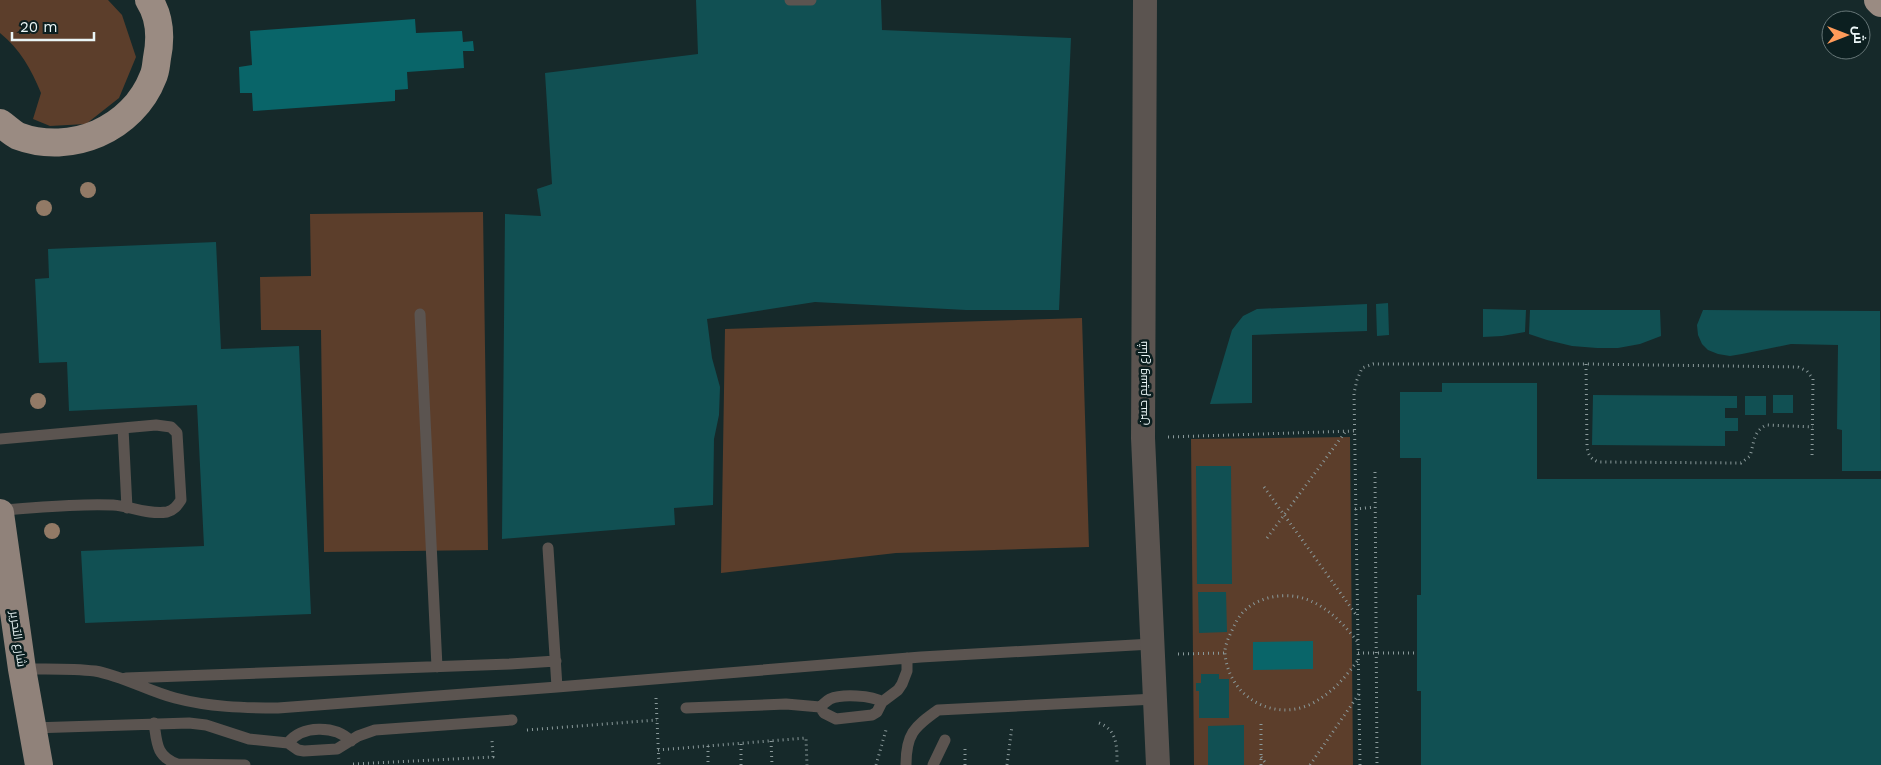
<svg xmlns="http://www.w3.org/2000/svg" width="1881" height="765" font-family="'Work Sans',Cairo,sans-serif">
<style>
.green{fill:#5c3e2b}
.water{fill:#096569}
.building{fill:#115053}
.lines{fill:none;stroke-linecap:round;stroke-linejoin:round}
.path{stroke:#8a999a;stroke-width:3;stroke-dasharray:1 4;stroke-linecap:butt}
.service{stroke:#5b5450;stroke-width:11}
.minor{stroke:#5b5450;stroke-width:24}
.primary{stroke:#90827a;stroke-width:28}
.trunk{stroke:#9a8b82;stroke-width:28}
.tree{fill:#927a66}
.labels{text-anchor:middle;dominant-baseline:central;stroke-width:5;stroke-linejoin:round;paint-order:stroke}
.street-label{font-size:12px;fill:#eaf5f6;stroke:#0c1f20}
</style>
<rect width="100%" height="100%" fill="#16292a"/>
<!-- green -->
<path class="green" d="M0,0H108L122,15L136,57L119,98L86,124L50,126L33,119L41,93C31,69 20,49 0,33Z
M483,212L488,550L324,552L321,330H261L260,277L311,276L310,214Z
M1082,318L1089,547L896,553L721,573L725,329Z
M1350,437L1353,765H1194L1191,439Z"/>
<!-- water -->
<path class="water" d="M415,19L416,33L462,31L463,42L473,41L474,51H463L464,68L407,72L408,89L395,90V101L253,111L252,93H240L239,67L252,65L250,31Z
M1313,641V669L1253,670V642Z"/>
<!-- building -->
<path class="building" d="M696,0H881L882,30L1071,38L1059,310H966L815,302L707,319L712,358L720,387L719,415L714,439L713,505L674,508L675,525L502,539L505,214L541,216L537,189L552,184L545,73L698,54Z
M216,242L221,349L299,346L311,614L85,623L81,551L204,546L197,405L69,411L67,362L39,363L35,279L49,278L48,249Z
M1388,303L1389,335L1377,336L1376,304Z
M1367,304V331L1252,335V403L1210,404L1232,330L1243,316L1257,309Z
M1483,309L1526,310L1525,332L1502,336L1483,337Z
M1530,310H1660L1661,336L1640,344L1618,348H1597L1572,346L1547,340L1529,334Z
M1703,310L1880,311L1881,471H1842V430L1837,429L1838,345L1791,344L1742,354L1730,356L1718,354L1708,350L1702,344L1698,335L1697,325Z
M1442,383H1537V479H1881V765H1421V691H1417V595H1421V458H1400V392H1442Z
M1593,395L1737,396V408H1725V418H1738V431H1725V446L1592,445Z
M1773,395H1793V413H1773Z
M1745,396H1766V415H1745Z
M1196,466H1231L1232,584H1197Z
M1198,592H1226L1227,632L1199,633Z
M1201,674H1219V679H1229V718H1199V691H1196V683H1201Z
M1244,725V765H1208V726Z"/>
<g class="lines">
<!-- path -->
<path class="path" d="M1586,364L1587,446C1588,455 1590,458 1598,462L1741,463L1750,456C1754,444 1753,430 1767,425L1813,427
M1168,437L1354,431
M1375,472L1377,765
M1264,487L1357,616
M1355,509L1375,507
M1267,538L1346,431
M1357,641C1334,612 1307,588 1268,598C1254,602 1243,609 1236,622C1232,631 1224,644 1225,654C1229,697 1273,722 1311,704C1331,694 1345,678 1358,660
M1358,653H1417
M1178,654L1225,653
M656,698L659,765
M1099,723C1118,730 1117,748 1117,765
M1261,724V765
M527,730L657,720
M771,741L772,765
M741,744V765
M708,746V765
M658,750L806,738L807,765
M1261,757L1267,765
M353,764L493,757L492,741
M876,765L886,730
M965,765V746
M1007,765L1012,726
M1310,765L1359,694
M1360,765L1354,393L1357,380L1362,368L1373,364H1586L1798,367L1807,371L1813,379L1812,457"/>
<!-- service -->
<path class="service" d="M790,0H811
M420,314L437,667
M123,428L127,508
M0,439L156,425L171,427L177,433L181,500C177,506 174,510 167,512C148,515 130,506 113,505C76,503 37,508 0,510
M548,548L557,687
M22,669C46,669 71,668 95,671C123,676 148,691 175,698C209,707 243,708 278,708L557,687L921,657L1152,644
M126,678L510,664L556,661
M820,707C823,705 826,701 830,699C841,694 872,695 882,702
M686,708L786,704L820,707L824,713L836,719L872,715L877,712L882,702L898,690L902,684L907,671V658
M154,723C157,743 156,756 177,764L245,765
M32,728L189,723L206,725L249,739L288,743L298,750L304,751L337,749L358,736L375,730L512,720
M288,743C302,725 335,725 351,741
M906,765C906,734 914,727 938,710L1155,699
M933,765L945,740"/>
<!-- minor -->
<path class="minor" d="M1145,0L1143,438L1158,765"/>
<!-- primary -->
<path class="primary" d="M0,513L22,669L39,765"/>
<!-- trunk -->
<path class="trunk" d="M1878,0L1881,3
M0,123C6,127 12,133 18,136C71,156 133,129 153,77C156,71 156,64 157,58C161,38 160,17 149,0"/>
</g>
<!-- trees -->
<g class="tree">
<circle cx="88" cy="190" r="8"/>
<circle cx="44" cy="208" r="8"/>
<circle cx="38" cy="401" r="8"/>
<circle cx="52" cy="531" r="8"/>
</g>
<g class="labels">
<!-- street labels -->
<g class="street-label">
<text transform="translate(1143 383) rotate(-90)">شارع وسيم حسن</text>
<text transform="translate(18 639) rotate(82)">شارع التحرير</text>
</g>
</g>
<!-- north arrow -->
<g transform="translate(1846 35) rotate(90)"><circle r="24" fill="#0c1f20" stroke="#657576"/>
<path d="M0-4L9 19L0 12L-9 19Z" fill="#ff9b5a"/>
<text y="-8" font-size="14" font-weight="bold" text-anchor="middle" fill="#eaf5f6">ش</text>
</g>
<!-- scale -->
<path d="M12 32v8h82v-8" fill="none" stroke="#eaf5f6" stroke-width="2.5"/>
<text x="20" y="32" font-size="15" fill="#eaf5f6" stroke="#0c1f20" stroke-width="4" paint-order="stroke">20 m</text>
</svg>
